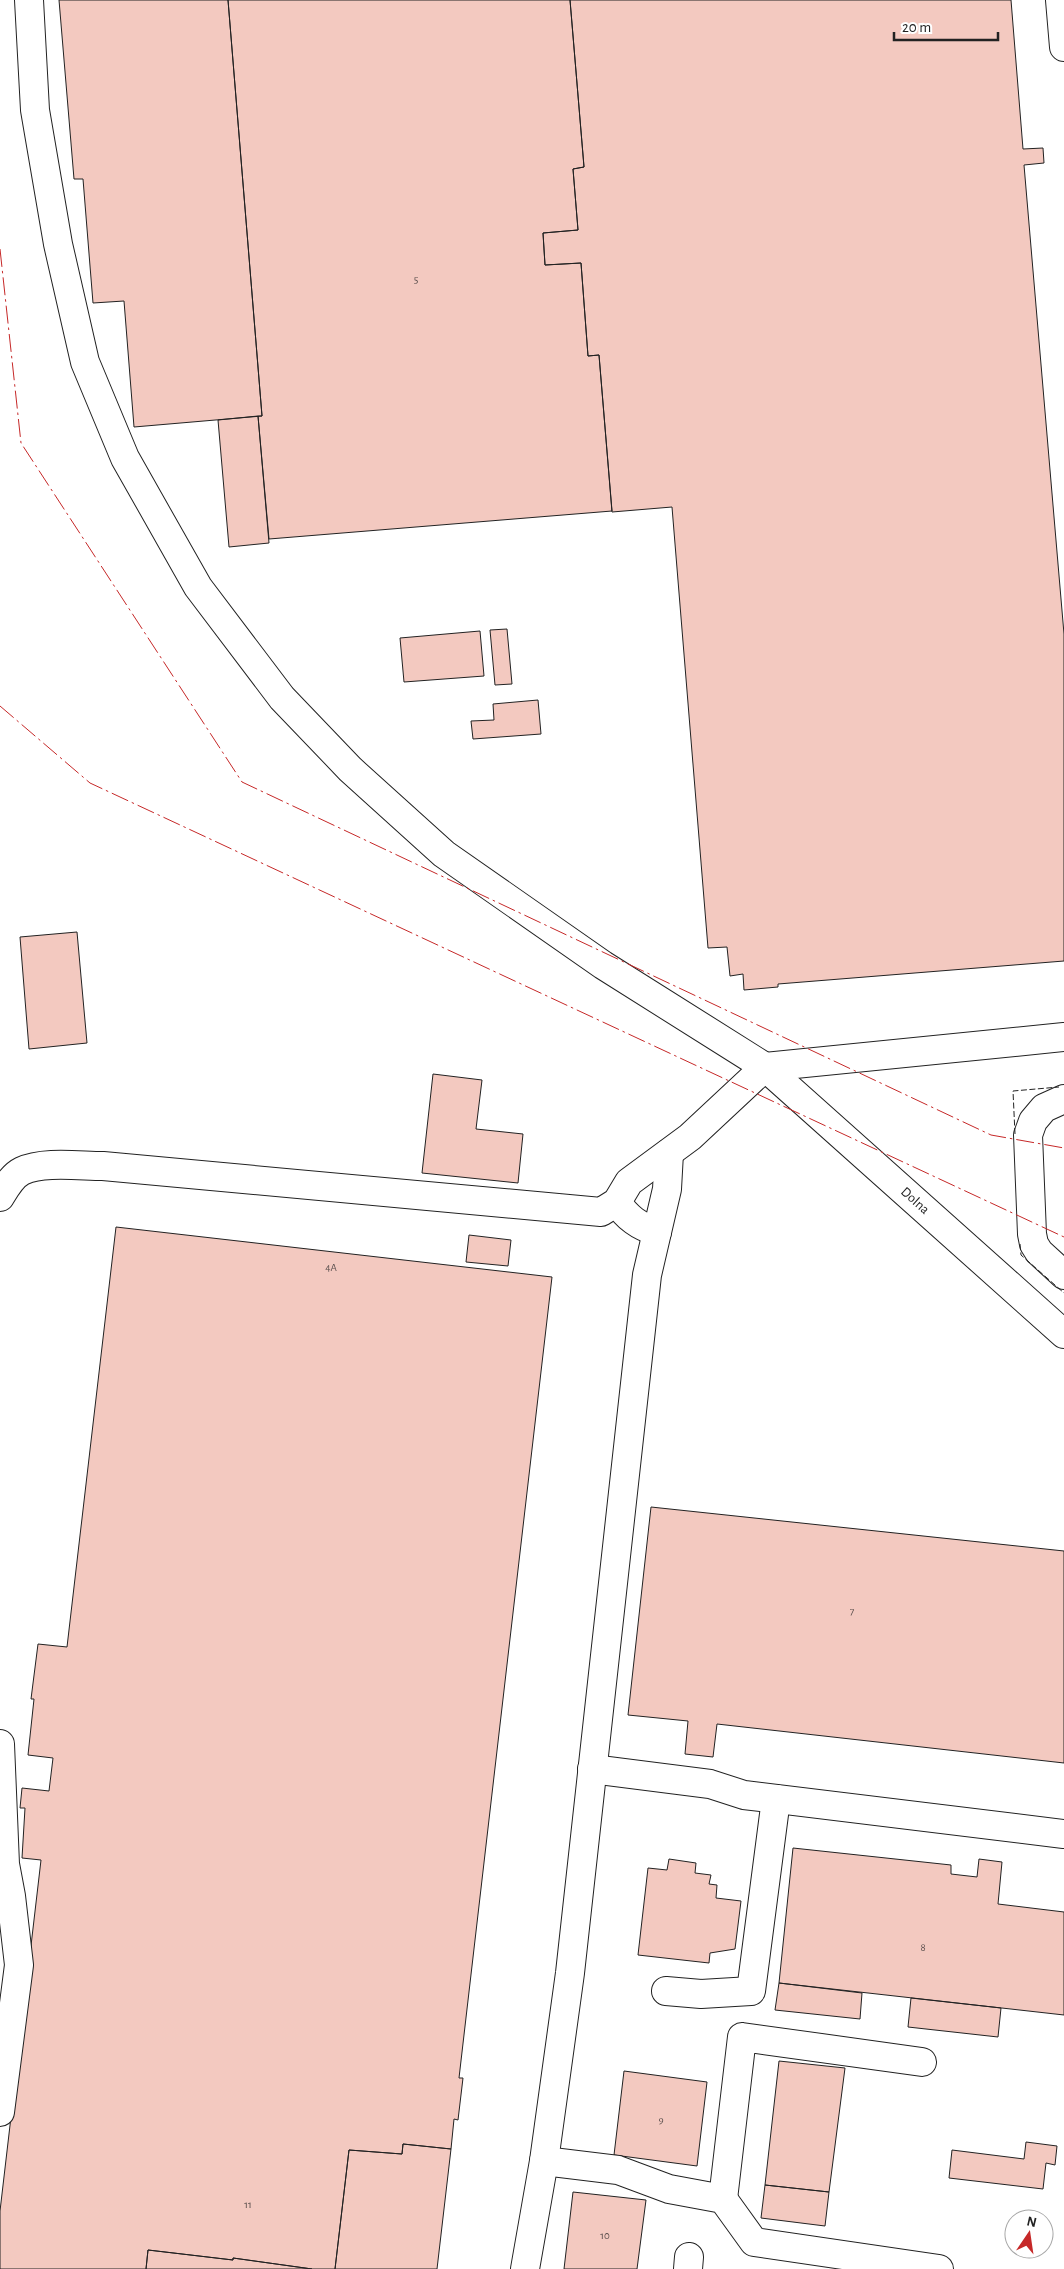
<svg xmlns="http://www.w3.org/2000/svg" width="1064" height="2269" font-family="'Alegreya Sans',sans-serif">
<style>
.building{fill:#f3c9c0;stroke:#222}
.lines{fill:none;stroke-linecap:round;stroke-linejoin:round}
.minor-casing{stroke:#222;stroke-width:30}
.minor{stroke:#fff;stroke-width:28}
.fence{stroke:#222;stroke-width:1;stroke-dasharray:6 2.5;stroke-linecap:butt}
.power{stroke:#c62828;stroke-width:1;stroke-dasharray:18 4 2.5 4;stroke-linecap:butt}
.labels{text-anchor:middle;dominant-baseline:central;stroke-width:4;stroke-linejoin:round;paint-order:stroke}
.number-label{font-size:11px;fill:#564c4a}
.street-label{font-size:14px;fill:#222;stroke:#fff}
</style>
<rect width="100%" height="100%" fill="#fff"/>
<!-- building -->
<path class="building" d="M59,0H228L262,416L134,427L124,301L93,303L83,179H74Z
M228,0H570L584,167L573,169L578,230L543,233L545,265L581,263L588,356L599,355L612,511L269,539L258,416H262Z
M570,0H1011L1023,149L1043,148L1044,163L1024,165L1064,634V961L778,984V987L744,990L743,974L730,976L727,947L708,948L672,507L612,512L599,355L588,356L581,263L545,265L543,233L578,230L573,169L584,167Z
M258,416L269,543L229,547L218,420Z
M507,629L512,684L495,685L490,630Z
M480,631L484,676L404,682L400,638Z
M538,700L541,734L473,739L471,721L494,720L493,704Z
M77,932L87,1043L29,1049L20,937Z
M433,1074L482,1080L476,1129L523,1134L518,1183L422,1173Z
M116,1227L552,1277L459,2078H463L458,2120L454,2119L451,2149L403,2144L402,2154L349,2150L335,2269H312L233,2258V2260L148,2250L146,2269H0V2211L41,1860L22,1858L25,1808H20L22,1788L49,1791L53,1758L28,1755L34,1699H31L38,1644L67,1647Z
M469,1235L511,1240L508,1266L466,1262Z
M651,1507L1064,1551V1763L717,1724L713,1757L685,1754L688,1721L628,1715Z
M793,1848L951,1865V1874L977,1877L979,1859L1002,1862L998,1904L1064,1912V2015L779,1983Z
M669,1859L696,1863L695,1873L711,1875L709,1884L717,1885L716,1898L741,1901L735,1949L710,1953L709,1963L638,1955L648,1868L667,1870Z
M779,1983L862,1993L860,2019L775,2010Z
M911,1998L1001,2008L998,2037L908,2027Z
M779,2061L845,2068L829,2192L765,2185Z
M624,2071L707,2082L697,2166L614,2155Z
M1026,2142L1057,2146L1055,2165L1046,2163L1043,2189L949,2178L952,2150L1024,2159Z
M403,2144L451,2149L437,2269H335L349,2150L402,2154Z
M765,2185L829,2192L825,2226L761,2218Z
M573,2192L646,2200L637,2269H564Z
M148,2250L233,2260V2258L312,2269H146Z"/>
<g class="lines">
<defs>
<g id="minor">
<path id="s1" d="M29,0L35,110L58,244L85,362L125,458L198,587L282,698L350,769L444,854L603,965L765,1067L1064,1334"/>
<path d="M1060,0L1064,47"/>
<path d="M1064,1099L1044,1108L1033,1121L1028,1135L1032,1234L1034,1244L1039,1252L1064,1275"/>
<path d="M0,1197C6,1187 12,1176 22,1171C43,1161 80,1166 103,1166L601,1212L617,1202L629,1182L690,1137L765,1067L1064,1037"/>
<path d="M617,1202C627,1218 639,1226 657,1232"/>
<path d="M0,1744L5,1864L11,1896L19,1965L0,2112"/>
<path d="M592,1769L710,1784L744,1795L1064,1834"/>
<path d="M666,1991L701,1994L751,1991L776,1799"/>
<path d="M544,2161L618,2170L669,2189L723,2199L754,2242L939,2269"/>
<path d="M723,2199L742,2037L922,2062"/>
<path d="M525,2269L544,2161L570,1973L647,1275L667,1189L669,1153"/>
<path d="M688,2269L689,2257"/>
</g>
</defs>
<!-- minor casing -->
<use href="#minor" class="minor-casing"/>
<!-- minor -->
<use href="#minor" class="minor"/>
<!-- fence -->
<path class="fence" d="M1015,1134L1013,1091L1059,1087
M1020,1244L1021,1255L1064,1293"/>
<!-- power -->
<path class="power" d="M0,249L21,443L242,782L991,1135L1064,1148
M0,706L90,783L1064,1237"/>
</g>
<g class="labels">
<!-- number labels -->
<g class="number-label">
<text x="416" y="279">5</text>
<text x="331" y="1267">4A</text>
<text x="852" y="1611">7</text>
<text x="923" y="1947">8</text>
<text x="661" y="2119">9</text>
<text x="248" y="2204">11</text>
<text x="605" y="2235">10</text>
</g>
<!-- street labels -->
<g class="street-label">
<text stroke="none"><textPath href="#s1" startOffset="1570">Dolna</textPath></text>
</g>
</g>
<!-- north arrow -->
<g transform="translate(1029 2234) rotate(13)"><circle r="24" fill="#ffffff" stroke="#a7a7a7"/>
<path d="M0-4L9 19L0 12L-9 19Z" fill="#c62828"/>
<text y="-8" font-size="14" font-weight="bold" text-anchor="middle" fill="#222222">N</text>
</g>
<!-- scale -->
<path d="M894 32v8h104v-8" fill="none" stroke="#222222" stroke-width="2.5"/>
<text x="902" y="32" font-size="15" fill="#222222" stroke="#ffffff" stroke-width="4" paint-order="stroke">20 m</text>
</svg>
